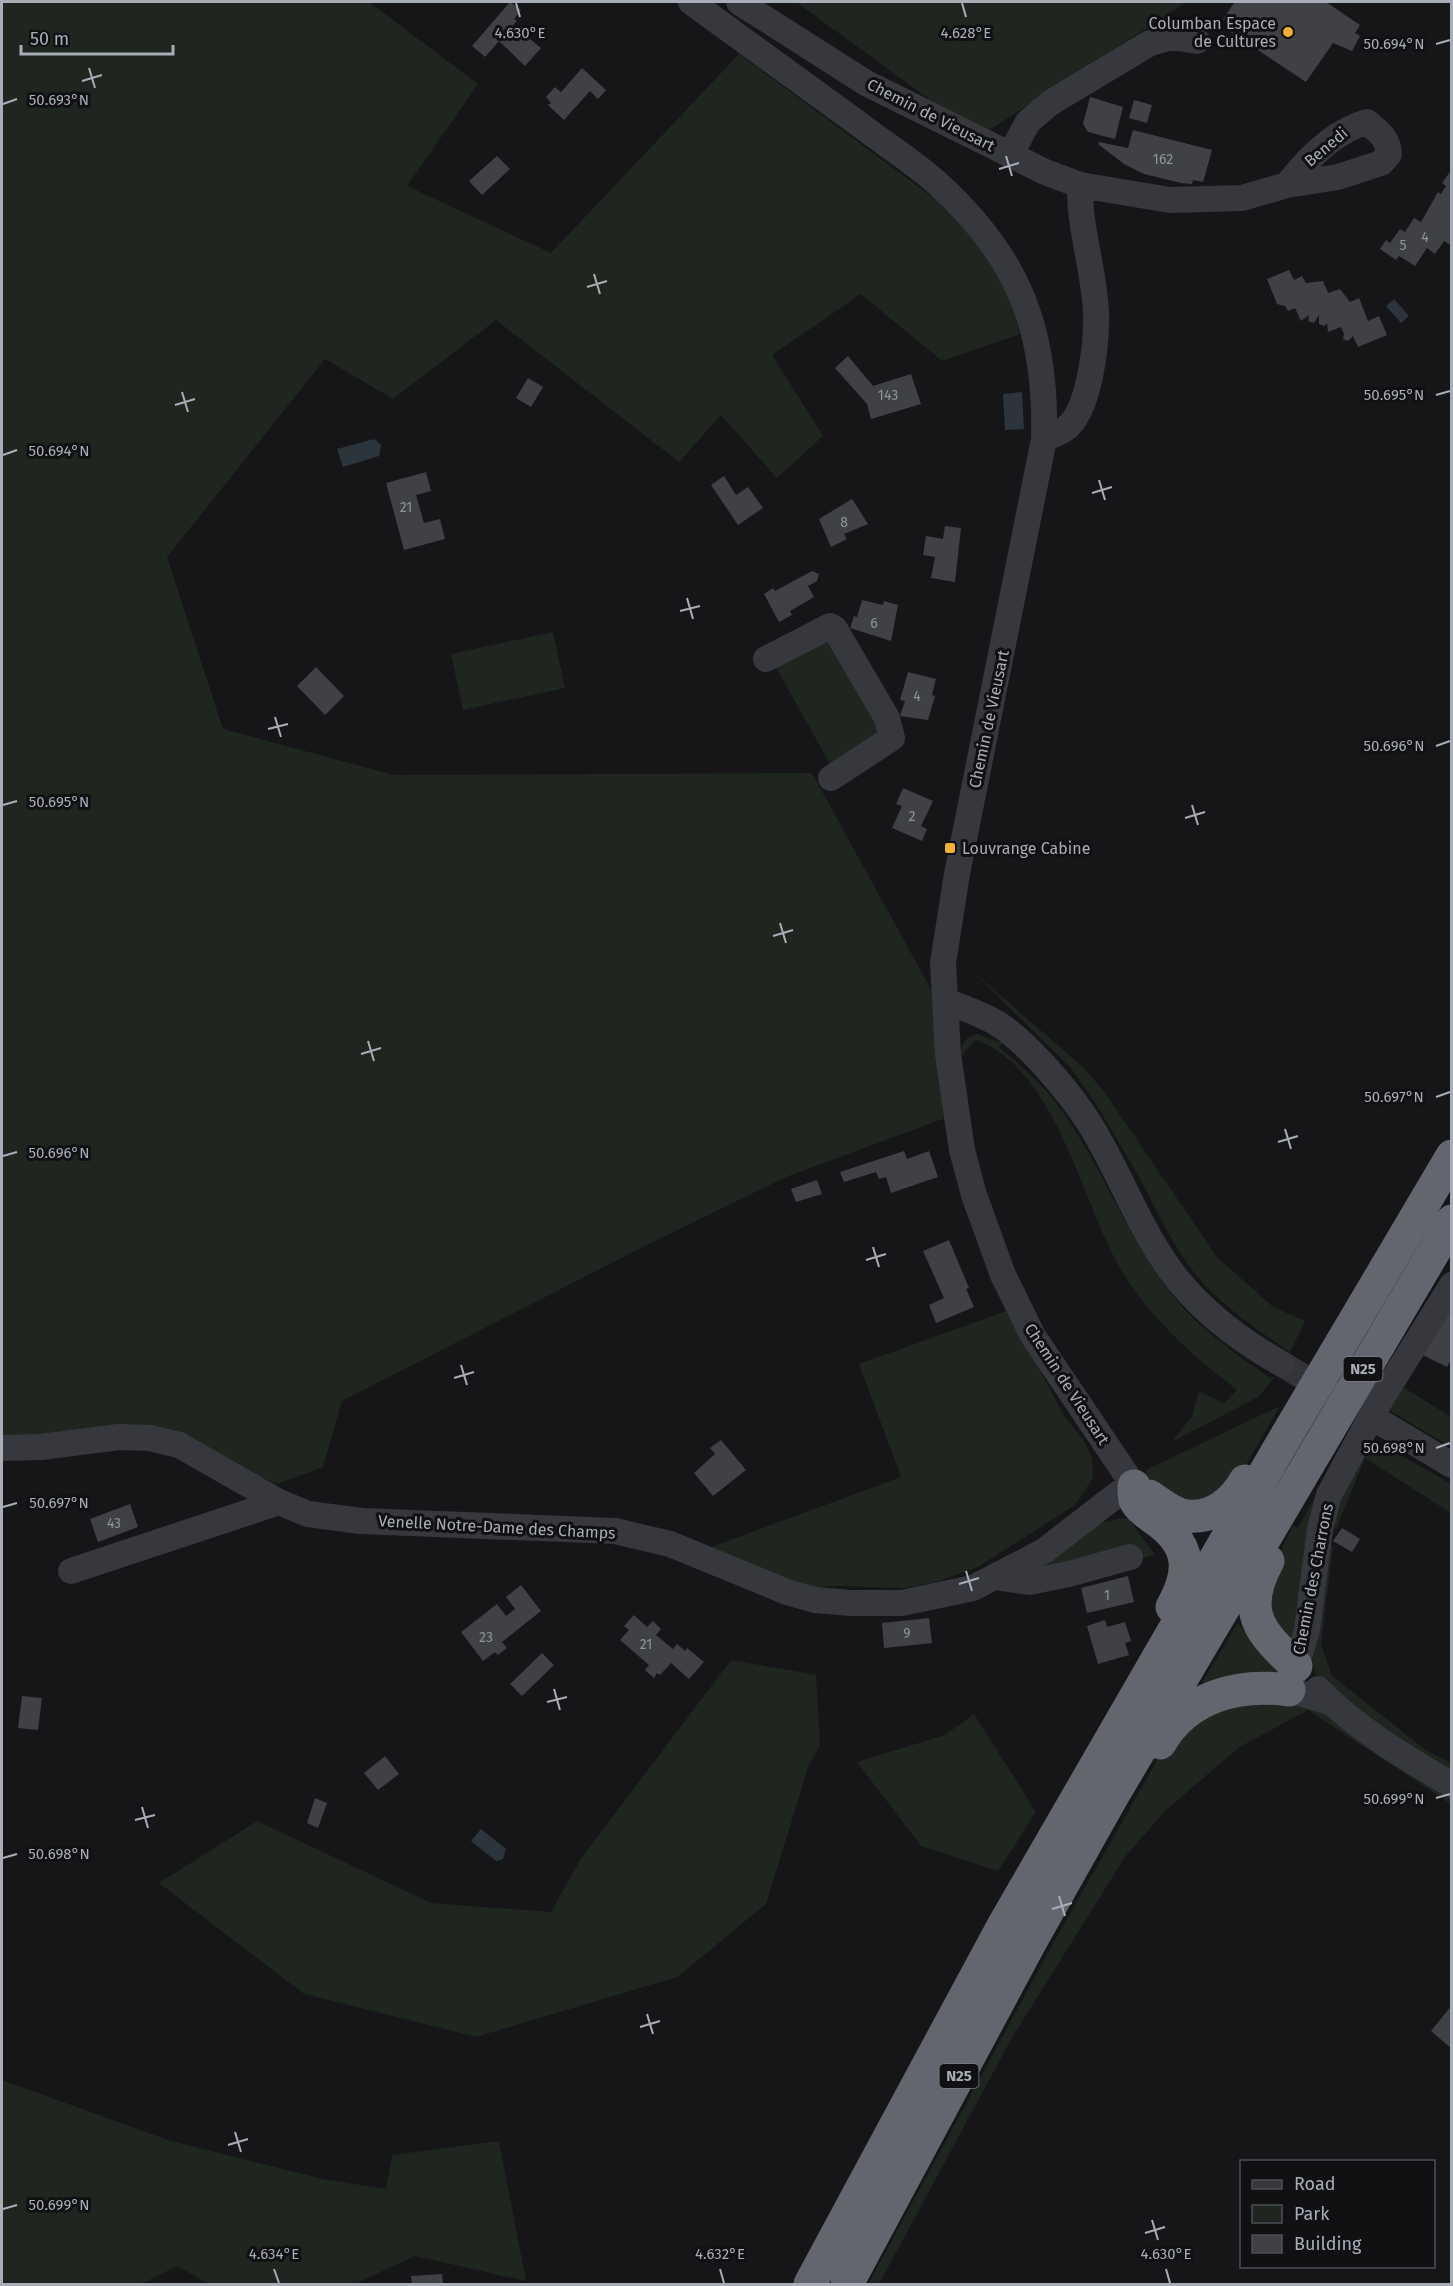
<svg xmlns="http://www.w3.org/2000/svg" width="1453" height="2286" font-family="'Fira Sans',sans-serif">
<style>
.green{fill:#1e261f}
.water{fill:#2c353c}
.building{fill:#404145}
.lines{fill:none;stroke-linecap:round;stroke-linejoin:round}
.minor-tunnel{stroke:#333438;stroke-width:26;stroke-dasharray:26 13;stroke-linecap:butt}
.minor{stroke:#37383d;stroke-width:26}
.highway{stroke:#63666e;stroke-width:33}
.ticks{fill:none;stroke:#a8adb8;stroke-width:2}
.poi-dot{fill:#f2b134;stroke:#111113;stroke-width:2}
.labels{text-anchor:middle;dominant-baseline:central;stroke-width:6;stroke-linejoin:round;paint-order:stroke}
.number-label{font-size:14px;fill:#8e929b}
.shield{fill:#111113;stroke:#7b7e86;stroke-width:1.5}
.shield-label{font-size:15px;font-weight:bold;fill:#a8adb8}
.poi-label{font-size:16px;fill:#a8adb8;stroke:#111113;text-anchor:end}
.street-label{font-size:16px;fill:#a8adb8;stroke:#111113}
.ticks-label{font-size:15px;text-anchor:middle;fill:#a8adb8;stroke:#111113;stroke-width:6;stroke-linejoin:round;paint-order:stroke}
</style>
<rect width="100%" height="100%" fill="#161618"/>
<!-- green -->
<path class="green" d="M2,2H369L478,84L407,186L551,253L739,54L966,222L1010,294L1020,334L942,361L861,294L772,355L823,436L777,478L721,415L679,462L496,320L393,399L325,359L167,557L223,729L394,775L812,773L933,993L948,1117L786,1177L647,1245L342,1401L323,1467L277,1484L163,1436L2,1441Z
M796,2H1187L980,136Z
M553,632L565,688L463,710L451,654Z
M826,634L884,732L831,766L778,671L777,664Z
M972,971L1084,1068L1105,1093L1217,1257L1273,1307L1305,1321L1290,1352C1258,1330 1223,1307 1198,1277C1173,1248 1158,1212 1140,1179C1118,1140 1096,1102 1070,1067Z
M977,1034L1002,1043L999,1047C1021,1066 1043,1084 1060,1108C1101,1165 1125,1232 1167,1288C1194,1325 1233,1352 1270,1378L1275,1377L1258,1397L1172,1442L1192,1416L1198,1393L1201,1392L1224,1404L1237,1390C1193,1356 1153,1321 1123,1273C1082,1206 1057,1067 975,1040L958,1060C963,1047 961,1038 977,1034Z
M1009,1310L1064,1416L1084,1441L1092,1457L1093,1478L1075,1505L978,1567L936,1582L904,1588L833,1586L796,1589L706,1549L901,1477L859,1364Z
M1403,1387L1451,1417V1447L1387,1409Z
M1280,1406L1235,1484L1202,1508L1145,1480L1146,1470Z
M1373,1435L1374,1440L1451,1484V1513L1365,1458L1336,1529L1329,1524Z
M1339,1454L1301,1630L1291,1640H1285L1263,1598L1268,1576L1293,1526L1298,1528Z
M1120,1518L1129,1519L1155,1555L1136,1560L1044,1573L1041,1565L1099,1524Z
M1328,1528L1334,1532L1329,1543L1333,1547L1321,1644L1332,1676L1427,1751L1451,1763V1772C1428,1760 1322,1693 1315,1673C1304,1643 1323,1562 1328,1528Z
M1238,1623L1284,1673L1194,1696Z
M731,1660L816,1675L820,1745L809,1765L766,1904L677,1977L476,2037L304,1994L159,1883L257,1821L431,1903L551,1912L580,1860Z
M1227,1700H1306L1451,1794V1804L1308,1710L1238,1748L1164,1812L1125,1857L1013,2036L879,2284H868L1050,1949L1168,1741Z
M974,1714L1036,1812L998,1871L921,1846L857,1762L945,1735Z
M2,2080L168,2140L323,2179L386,2189L392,2155L499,2141L526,2281L415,2256L355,2284H209L177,2266L141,2284H2Z"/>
<!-- water -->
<path class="water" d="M1394,299L1409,316L1401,323L1386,306Z
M1022,392L1024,429L1005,430L1003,394Z
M374,439L381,445L379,456L343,467L337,449Z
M481,1829L506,1849L503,1859L496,1861L471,1841Z"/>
<!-- building -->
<path class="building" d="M510,2L521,10L514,19L517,21L513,25L541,48L525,66L499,41L485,57L472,46Z
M1231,2H1326L1360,25L1355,33L1360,36L1352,51L1333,43L1306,82L1229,31L1233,24L1223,19L1234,3Z
M582,68L606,90L598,99L590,91L564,120L548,105L551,103L546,97L555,87L561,92Z
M1090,97L1123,107L1115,139L1088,132L1083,124Z
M1134,100L1152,105L1147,123L1129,118Z
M1133,130L1212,150L1203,182L1193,180L1192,184L1181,183L1144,174L1124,164L1098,144L1099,142L1128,148Z
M497,156L510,169L482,195L469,181Z
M1452,169V246L1444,241L1435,254L1427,248L1415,266L1399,256L1396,260L1380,249L1386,240L1390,243L1400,229L1405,232L1414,218L1421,222L1438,192L1441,194L1446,186L1442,183Z
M1289,270L1294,280L1302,276L1306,283L1323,281L1328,293L1340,289L1350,302L1359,298L1368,321L1379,316L1387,335L1358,347L1353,336L1348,341L1343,339L1344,334L1341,327L1328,332L1327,323L1324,326L1319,324V315L1314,323L1308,321L1309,315L1301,321L1295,308L1288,311L1285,306L1277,304L1267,279Z
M848,356L873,386L911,374L921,404L871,419L867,404L835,368Z
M528,378L543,387L531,407L516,398Z
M426,472L431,491L416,495L424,523L440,519L445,539L404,550L386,483Z
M724,476L736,495L748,487L763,508L738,525L711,485Z
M852,499L868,524L844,534L847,539L831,547L819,519Z
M945,526L961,528L955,582L931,578L935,557L923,555L926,536L943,539Z
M812,571L819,574L817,581L808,586L814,597L790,611L792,615L779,622L764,594L773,588L775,591Z
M862,600L883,605L884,601L898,605L891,641L850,628L854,616L857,617Z
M316,667L344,696L325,715L297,686Z
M908,672L936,679L932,695L935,696L928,720L900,716L905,701L900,700Z
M903,788L933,801L921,826L927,829L922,841L892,828L902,806L896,804Z
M904,1151L907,1159L929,1151L938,1177L891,1193L886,1177L879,1179L876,1172L844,1182L840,1172Z
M817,1180L822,1194L796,1202L791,1189Z
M949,1240L969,1288L966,1289L974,1307L936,1323L929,1305L944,1298L923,1251Z
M1452,1301V1358L1447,1367L1423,1355Z
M721,1440L746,1470L713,1496L694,1473L715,1454L710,1448Z
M130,1504L138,1527L98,1542L90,1519Z
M1342,1528L1360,1539L1352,1552L1333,1541Z
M1128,1576L1134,1602L1087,1613L1081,1588Z
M521,1585L541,1611L502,1642L507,1648L498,1655L495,1652L483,1661L461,1632L497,1604L506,1616L515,1609L506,1597Z
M634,1615L647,1627L653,1621L661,1629L656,1635L673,1649L677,1644L685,1651L687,1648L704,1662L689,1679L671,1663L660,1675L657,1673L654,1678L645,1670L649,1665L620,1640L629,1630L624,1626Z
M929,1618L932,1643L884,1648L882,1623Z
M1105,1620L1107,1627L1125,1622L1131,1641L1125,1643L1129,1655L1098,1664L1087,1626Z
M542,1653L554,1665L522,1696L510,1684Z
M22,1696L42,1698L38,1730L18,1728Z
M385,1756L399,1774L378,1790L364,1773Z
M315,1798L327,1803L318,1828L307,1823Z
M1452,2005V2049L1431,2031Z
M442,2274L443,2284H412L411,2276Z"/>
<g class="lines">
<!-- minor-tunnel -->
<path class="minor-tunnel" d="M1282,1364L1333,1395"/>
<!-- minor -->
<path class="minor" d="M691,2C746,42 801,82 856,122C882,142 911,160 936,182C1018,256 1047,328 1044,439L957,874L943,963L948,1054L962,1150L974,1195L1003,1275L1033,1336L1134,1486
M739,2L866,83L1045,172L1080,185C1079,228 1094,269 1096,312C1097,341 1090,412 1065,429C1059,433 1051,436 1044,439
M1010,155L1028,122L1050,103L1150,43L1173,37L1197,41
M1080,185L1170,200L1242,198L1287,185L1338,177L1381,163L1389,154C1388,138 1379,132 1367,122C1334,131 1307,159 1287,185
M766,659L830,626L835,629L887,718L892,738L831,778
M945,1001C962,1007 979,1013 995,1022C1027,1041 1072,1095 1091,1126C1120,1173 1138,1226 1171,1271C1199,1309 1241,1341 1282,1364
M1380,1422L1452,1465
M2,1448L41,1447L119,1437L150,1438L179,1445L279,1502L308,1514L361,1521L615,1531L670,1544L787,1592L815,1600L851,1603H902L973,1588L1044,1551L1132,1483
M71,1571L279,1502
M995,1577L1029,1582L1069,1574L1130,1557
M1318,1689C1355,1728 1406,1758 1452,1785
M1330,1702L1289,1690L1307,1630L1320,1529L1329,1495L1378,1404L1452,1285"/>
<!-- highway -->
<path class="highway" d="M1134,1486C1134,1490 1134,1496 1135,1500C1139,1509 1151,1516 1159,1522C1192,1547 1191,1573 1172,1607
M1149,1496C1160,1503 1173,1515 1187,1516C1213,1519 1234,1501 1245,1481
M1268,1561C1241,1611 1258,1631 1296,1666
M1160,1743C1187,1696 1239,1683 1289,1690
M810,2284L1003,1926L1278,1450L1452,1156
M847,2284L1031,1941L1112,1797L1452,1221"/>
</g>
<!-- ticks -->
<path class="ticks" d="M516,3L520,17M962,3L966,17M1436,44L1450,40M89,68L95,88M82,81L102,75M3,104L17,99M1006,156L1012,176M999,169L1019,163M594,274L600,294M587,287L607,281M182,392L188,412M1436,395L1450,391M175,405L195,399M3,455L17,450M1099,480L1105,500M1092,493L1112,487M687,598L693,619M680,611L700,606M275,717L281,737M268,729L288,724M1436,746L1450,741M3,805L17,801M1192,805L1198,825M1185,818L1205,812M780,923L786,943M773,936L793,930M368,1041L374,1061M361,1054L381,1048M1436,1097L1450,1092M1285,1129L1291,1149M1278,1142L1298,1136M3,1156L17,1152M873,1247L879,1267M866,1260L886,1254M461,1365L467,1385M454,1378L474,1372M1436,1448L1450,1443M3,1507L17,1503M966,1571L972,1591M959,1584L979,1578M554,1689L560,1710M547,1702L567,1697M1436,1798L1450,1794M142,1807L148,1828M135,1820L155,1815M3,1858L17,1854M1059,1896L1065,1916M1052,1909L1072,1903M647,2014L653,2034M640,2027L660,2021M235,2132L241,2152M228,2145L248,2139M3,2209L17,2205M1152,2220L1158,2240M1145,2233L1165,2227M274,2269L279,2283M720,2269L724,2283M1166,2269L1170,2283"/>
<!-- markers -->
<g class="poi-dot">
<circle cx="1288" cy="32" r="6"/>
<rect x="944" y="842" width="12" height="12" rx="3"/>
</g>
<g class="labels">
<!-- number labels -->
<g class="number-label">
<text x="1163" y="159">162</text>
<text x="1425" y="237">4</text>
<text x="1403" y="245">5</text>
<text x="888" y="395">143</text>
<text x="406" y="507">21</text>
<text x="844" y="522">8</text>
<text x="874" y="623">6</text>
<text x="917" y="696">4</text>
<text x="912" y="816">2</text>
<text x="114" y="1523">43</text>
<text x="1107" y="1595">1</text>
<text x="907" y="1633">9</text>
<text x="486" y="1637">23</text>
<text x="646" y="1644">21</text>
</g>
<!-- shield labels -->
<g class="shield">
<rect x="1343.5" y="1357" width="39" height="24" rx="4.5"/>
<rect x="939.5" y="2064" width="39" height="24" rx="4.5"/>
</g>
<g class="shield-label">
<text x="1363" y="1369">N25</text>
<text x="959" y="2076">N25</text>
</g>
<!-- poi labels -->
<g class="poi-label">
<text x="1276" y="23">Columban Espace<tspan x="1276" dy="18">de Cultures</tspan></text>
<text x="962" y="848" text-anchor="start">Louvrange Cabine</text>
</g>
<!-- street labels -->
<g class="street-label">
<text transform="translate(931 115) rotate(27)">Chemin de Vieusart</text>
<text transform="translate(1326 147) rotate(-40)">Benedi</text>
<text transform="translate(989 719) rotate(-78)">Chemin de Vieusart</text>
<text transform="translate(1067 1384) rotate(57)">Chemin de Vieusart</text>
<text transform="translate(497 1527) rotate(3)">Venelle Notre-Dame des Champs</text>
<text transform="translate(1313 1579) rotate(-79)">Chemin des Charrons</text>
</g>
</g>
<g class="ticks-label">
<text x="520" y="38">4.630°E</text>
<text x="966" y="38">4.628°E</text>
<text x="1394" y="49">50.694°N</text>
<text x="59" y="105">50.693°N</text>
<text x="1394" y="400">50.695°N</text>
<text x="59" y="456">50.694°N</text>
<text x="1394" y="751">50.696°N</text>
<text x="59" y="807">50.695°N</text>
<text x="1394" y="1102">50.697°N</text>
<text x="59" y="1158">50.696°N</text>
<text x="1394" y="1453">50.698°N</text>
<text x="59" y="1508">50.697°N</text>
<text x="1394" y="1804">50.699°N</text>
<text x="59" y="1859">50.698°N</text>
<text x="59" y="2210">50.699°N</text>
<text x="274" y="2259">4.634°E</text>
<text x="720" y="2259">4.632°E</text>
<text x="1166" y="2259">4.630°E</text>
</g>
<!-- border -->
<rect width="1453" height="2286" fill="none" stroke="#a8adb8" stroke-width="6"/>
<!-- legend -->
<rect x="1240" y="2160" width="195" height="108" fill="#111113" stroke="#4d4f55" stroke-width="1.5"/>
<rect x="1252" y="2180" width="30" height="9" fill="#37383d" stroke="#4d4f55" stroke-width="1.5"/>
<text x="1294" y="2190" font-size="18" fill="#a8adb8">Road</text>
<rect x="1252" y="2205" width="30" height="18" fill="#1e261f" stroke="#4d4f55" stroke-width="1.5"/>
<text x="1294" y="2220" font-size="18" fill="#a8adb8">Park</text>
<rect x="1252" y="2235" width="30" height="18" fill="#404145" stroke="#4d4f55" stroke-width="1.5"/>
<text x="1294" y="2250" font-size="18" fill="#a8adb8">Building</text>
<!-- scale -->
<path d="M21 45v9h152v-9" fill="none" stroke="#a8adb8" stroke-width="3"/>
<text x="30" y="45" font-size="18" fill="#a8adb8" stroke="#111113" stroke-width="4.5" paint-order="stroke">50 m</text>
</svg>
